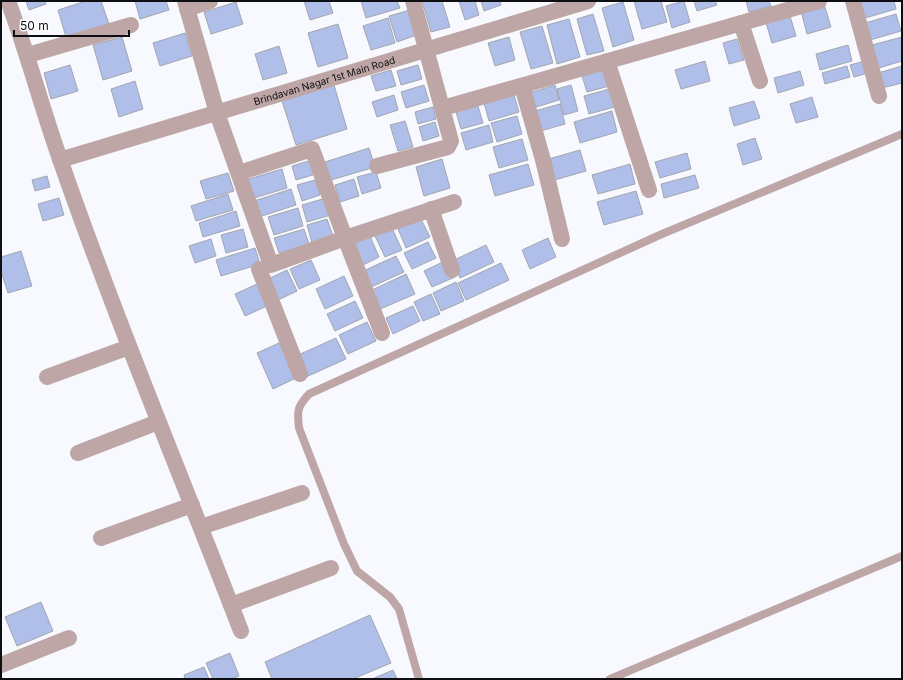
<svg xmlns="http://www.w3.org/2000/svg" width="903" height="680" font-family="Inter,sans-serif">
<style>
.building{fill:#afbfe9;stroke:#a2a6ae}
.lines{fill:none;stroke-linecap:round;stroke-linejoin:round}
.lane{stroke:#bea6a6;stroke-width:8}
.street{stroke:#bea6a6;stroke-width:16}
.labels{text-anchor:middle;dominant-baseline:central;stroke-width:3;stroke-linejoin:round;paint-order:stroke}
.street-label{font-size:10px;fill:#0e0f12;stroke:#fff}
</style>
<rect width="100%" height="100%" fill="#f7f9ff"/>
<!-- building -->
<path class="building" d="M26,1H45L46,4L29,10Z
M86,1H101L109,24L66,37L58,10Z
M135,1H166L169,10L140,19Z
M304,1H329L333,13L310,20Z
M361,1H397L400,8L366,18Z
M422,1H442L450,27L431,32Z
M459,1H475L479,15L465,20Z
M481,1H500L501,5L484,11Z
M634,1H661L667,22L642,29Z
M684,1L690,22L672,28L666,6Z
M694,1H715L717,5L697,11Z
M746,1H769L771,6L749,12Z
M860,1H894L896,9L865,18Z
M236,2L243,24L211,34L204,12Z
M623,2L634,40L613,47L602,8Z
M824,4L831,27L807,34L801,11Z
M410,10L417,35L397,42L389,16Z
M593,14L604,51L587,55L577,19Z
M896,14L901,31L870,40L865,23Z
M790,16L796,36L772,43L766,23Z
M388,18L395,43L371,50L363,26Z
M569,19L580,57L557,64L547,25Z
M338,24L348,58L318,67L308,33Z
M542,26L553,63L531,69L520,32Z
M185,33L192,56L160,66L153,43Z
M122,37L132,71L103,80L93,45Z
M509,37L515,60L495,66L488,43Z
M902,37V61L879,68L872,45Z
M737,39L744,60L729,64L723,43Z
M848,45L852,61L820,70L816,54Z
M279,46L287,73L263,80L255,54Z
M705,61L710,81L681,89L675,70Z
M865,61L868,73L854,77L850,65Z
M70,65L78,91L51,99L44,73Z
M418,65L422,79L401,85L397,71Z
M847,66L850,77L825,84L822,73Z
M902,66V83L882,88L878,73Z
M608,68L613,85L587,92L582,76Z
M391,70L396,86L376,91L371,76Z
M800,71L804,85L778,93L774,78Z
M135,81L143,109L119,117L111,89Z
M334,85L347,129L296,145L282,101Z
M424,85L429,101L406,108L401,92Z
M555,85L559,100L530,109L526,94Z
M571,85L578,111L564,115L557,89Z
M613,88L618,106L589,114L584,96Z
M394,95L398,110L377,117L372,102Z
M514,95L519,112L489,121L484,103Z
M812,97L818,117L796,123L790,104Z
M754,101L760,118L734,126L729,108Z
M560,104L565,124L537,132L531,112Z
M478,106L483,123L461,129L456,112Z
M433,107L436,119L418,124L415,112Z
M612,111L617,132L580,143L574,122Z
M517,116L522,134L497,142L491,123Z
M405,121L413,147L398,151L390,125Z
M435,122L439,136L423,141L419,127Z
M489,125L493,142L466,150L461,133Z
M755,138L762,159L743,165L737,144Z
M522,139L528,160L499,168L493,147Z
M369,148L375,167L331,180L325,162Z
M580,150L586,171L551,181L545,160Z
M687,153L691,169L660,178L655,162Z
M442,159L450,188L424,196L416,167Z
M312,160L316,174L296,180L292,166Z
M528,164L534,185L495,196L489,175Z
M630,164L635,184L598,194L592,175Z
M282,169L287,188L251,199L246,180Z
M376,172L381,188L362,194L357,177Z
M228,173L234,191L206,199L200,181Z
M695,175L699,188L664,198L661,184Z
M47,176L50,187L35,191L32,180Z
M354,179L359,196L340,202L335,185Z
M315,180L320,195L302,201L297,185Z
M291,189L296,205L259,217L254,201Z
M636,191L643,214L604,225L597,202Z
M228,194L233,210L196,221L191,206Z
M59,198L64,215L43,221L38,204Z
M326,198L331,215L307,222L302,205Z
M298,208L303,226L274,235L268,217Z
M236,211L240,226L203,237L199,223Z
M327,219L333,236L312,243L307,225Z
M421,219L430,237L406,248L398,229Z
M392,228L402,250L385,257L375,236Z
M243,229L248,247L226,253L221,235Z
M304,229L309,244L279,253L274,238Z
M370,236L379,257L361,266L351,245Z
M548,238L556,257L530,269L522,250Z
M211,239L216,256L195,263L189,246Z
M428,242L436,258L412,269L404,253Z
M486,245L494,262L460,278L452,261Z
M255,248L260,264L221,276L216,260Z
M21,251L32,286L8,293L1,271V257Z
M396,256L404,272L369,288L361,272Z
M311,260L320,280L299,289L290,269Z
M447,260L455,277L432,287L424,271Z
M501,263L509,280L466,300L458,283Z
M287,270L297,291L276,301L266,280Z
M406,274L415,294L378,310L370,291Z
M344,276L353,296L325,309L316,289Z
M456,282L464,301L441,311L433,293Z
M257,284L267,306L245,316L235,294Z
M431,294L440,314L423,321L414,302Z
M355,301L363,318L335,331L327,314Z
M413,306L420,321L393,334L386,318Z
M367,322L376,341L348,354L339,335Z
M336,338L346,359L306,377L296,356Z
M279,343L296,378L273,389L257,353Z
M41,602L53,631L17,646L5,617Z
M370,615L391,663L353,679H272L265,662Z
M230,653L239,676L231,679H213L206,663Z
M204,667L209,679H185L184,675Z
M393,670L397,679H372Z"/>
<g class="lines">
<!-- lane -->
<path class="lane" d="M419,679L399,609L390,597L357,571L344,544L299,428C297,411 297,407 309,394L662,234L902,134
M610,679L902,556"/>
<!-- street -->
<g class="street">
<path d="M8,1C28,54 42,109 61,162C116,320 181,475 241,631"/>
<path d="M185,1L217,113L271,265L345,238L312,149L239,173"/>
<path d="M853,1L879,96"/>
<path d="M187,9L210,1"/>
<path d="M741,23L760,81"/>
<path d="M28,55L131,25"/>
<path d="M607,61L649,190"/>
<path d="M522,86L543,160L562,239"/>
<path d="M443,108L819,1"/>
<path id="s1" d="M60,160L588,1"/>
<path d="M377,166L448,147L451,141L413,1"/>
<path d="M431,209L452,270"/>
<path d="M259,269L300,374"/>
<path d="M382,333L345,238L454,202"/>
<path d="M47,377L129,347"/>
<path d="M78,453L158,422"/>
<path d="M201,527L302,493"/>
<path d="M101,538L192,505"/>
<path d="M231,605L331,568"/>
<path d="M1,665L69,638"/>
</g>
</g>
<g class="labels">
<!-- street labels -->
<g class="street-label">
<text stroke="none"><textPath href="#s1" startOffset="276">Brindavan Nagar 1st Main Road</textPath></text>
</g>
</g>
<!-- border -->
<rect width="903" height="680" fill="none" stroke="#0e0f12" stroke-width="4"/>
<!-- scale -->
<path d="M14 30v6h115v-6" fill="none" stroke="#0e0f12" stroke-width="2"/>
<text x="20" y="30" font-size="12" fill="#0e0f12" stroke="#ffffff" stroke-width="3" paint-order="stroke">50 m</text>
</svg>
